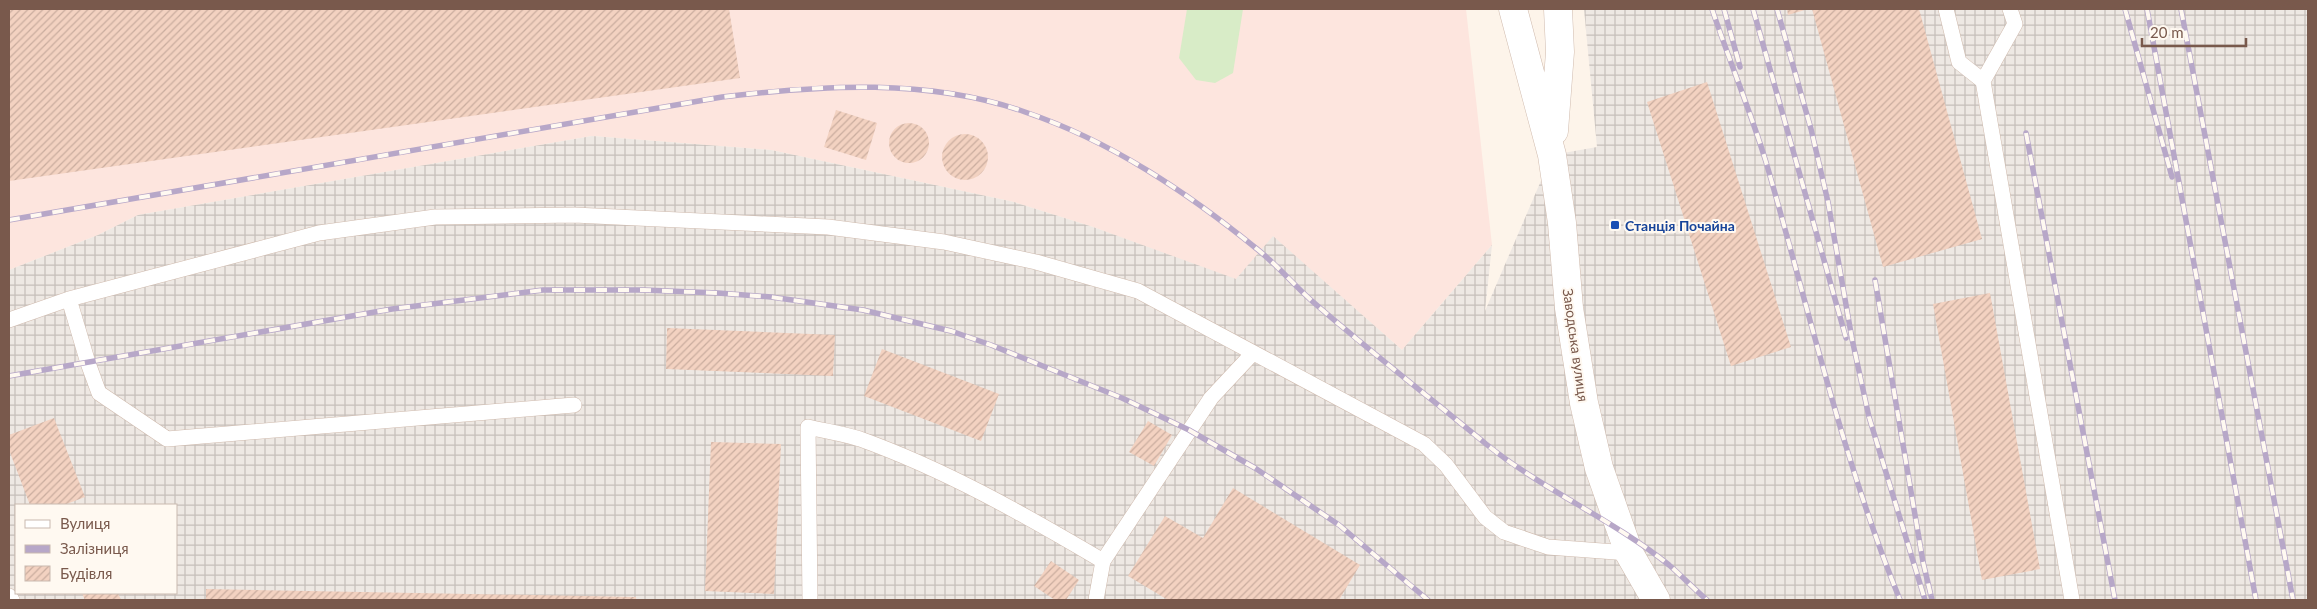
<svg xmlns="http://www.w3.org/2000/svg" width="2317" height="609" font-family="Lato,sans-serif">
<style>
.commercial{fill:#fde5de}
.industrial{fill:url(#industrial-grid);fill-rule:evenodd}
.grass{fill:#d8ecc7}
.building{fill:url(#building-hatch)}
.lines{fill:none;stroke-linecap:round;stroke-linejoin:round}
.service-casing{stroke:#d0bbae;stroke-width:16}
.tertiary-casing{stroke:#d0bbae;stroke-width:29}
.service{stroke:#fff;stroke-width:15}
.tertiary{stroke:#fff;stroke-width:28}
.rail-casing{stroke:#b7a7c8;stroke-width:5.5}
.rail{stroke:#fff9f1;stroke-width:4;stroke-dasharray:11;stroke-linecap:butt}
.transit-dot{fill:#1a4fb4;stroke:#fff9f1;stroke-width:2}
.labels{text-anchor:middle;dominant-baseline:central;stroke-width:4;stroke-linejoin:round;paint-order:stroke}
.transit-label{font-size:14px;font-weight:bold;fill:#164399;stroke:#fff9f1;text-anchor:start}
.street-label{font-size:14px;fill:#79594c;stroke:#fff9f1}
</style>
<defs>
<pattern id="industrial-grid" width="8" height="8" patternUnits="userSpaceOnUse" patternTransform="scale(1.25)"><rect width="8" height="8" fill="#eee8e3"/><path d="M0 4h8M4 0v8" fill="none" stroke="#c6bfba"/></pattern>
<pattern id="building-hatch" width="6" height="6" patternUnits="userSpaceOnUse" patternTransform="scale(1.25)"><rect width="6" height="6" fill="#f3d2c1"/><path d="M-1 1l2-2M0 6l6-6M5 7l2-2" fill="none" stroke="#caad9f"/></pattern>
</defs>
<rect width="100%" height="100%" fill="#fdf4ea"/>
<!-- commercial -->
<path class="commercial" d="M9,9H1466L1492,245L1402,350L1273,237L1236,280L1093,227L1014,202L771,150L592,136L138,215L98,235L9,270Z"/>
<!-- industrial -->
<path class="industrial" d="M1584,9H2308V600H9V270L98,235L138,215L592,136L771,150L1014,202L1093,227L1236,279L1273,236L1402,350L1492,245L1485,311L1552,155L1597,147ZM16,505H176V593H16Z"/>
<!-- grass -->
<path class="grass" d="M1187,9H1243L1233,73L1215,83L1196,80L1179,58Z"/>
<!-- building -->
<path class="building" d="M9,9H729L740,78L9,181Z
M1787,9H1808L1788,15Z
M1812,9H1919L1982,239L1883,267Z
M1707,82L1791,347L1731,366L1647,102Z
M836,110L877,123L866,160L824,147Z
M889 143a20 20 0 1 1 40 0a20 20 0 1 1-40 0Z
M942 157a23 23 0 1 1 46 0a23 23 0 1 1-46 0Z
M1990,293L2040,569L1982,580L1933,304Z
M667,328L835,335L833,376L666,369Z
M882,349L999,394L981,441L864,396Z
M54,418L85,497L64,505H30L9,450V435Z
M1148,421L1172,435L1154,466L1129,452Z
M711,442L781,444L774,594L705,591Z
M1233,488L1360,565L1339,600H1168L1128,576L1165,516L1203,538Z
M1051,561L1079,580L1066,600H1055L1034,586Z
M206,589L636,597V600H206Z
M82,593H118L121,600H85Z"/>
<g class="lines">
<defs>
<path id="service" d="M1946,9L1959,62L1983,81
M2010,9L2015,24L1983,81L2072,600
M69,299L88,363L99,393L167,439L574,405
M9,320L69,299L319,233L435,217L574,215L828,227L944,242L1036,262L1138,291L1424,444L1446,465L1485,517L1504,532L1548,547L1629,553
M9,596L12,600
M810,600L808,427C825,431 844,434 860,439C946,470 1025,515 1103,561
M1096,600L1103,561L1211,398L1253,353"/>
<path id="tertiary" d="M1513,9L1552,155L1562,223L1569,308L1584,403L1599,468L1629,553L1656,600
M1554,131L1560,52L1558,9"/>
</defs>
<!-- service casing -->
<use href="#service" class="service-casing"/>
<!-- tertiary casing -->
<use href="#tertiary" class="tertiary-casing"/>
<!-- service -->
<use href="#service" class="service"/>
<!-- tertiary -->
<use href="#tertiary" class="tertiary"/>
<defs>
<path id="rail" d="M1712,9C1729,60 1750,110 1766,162C1809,309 1842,458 1900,600
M1724,9L1740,67
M1753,9L1846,338
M1777,9L1811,129L1828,202L1852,339L1869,417L1925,600
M2125,9L2172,177
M2147,9L2256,600
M2181,9L2293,600
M2026,133L2115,600
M9,220L722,97C822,85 929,78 1025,112C1111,141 1188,193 1257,249C1277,265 1293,284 1312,301C1368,350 1428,396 1486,444C1543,490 1612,519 1669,565C1682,576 1694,589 1707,600
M1875,280L1923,562L1932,600
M9,376L392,309L543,290H643L718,293L771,297L863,310L951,331L991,345L1122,398L1189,430L1255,468L1339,525L1428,600"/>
</defs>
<!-- rail casing -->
<use href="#rail" class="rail-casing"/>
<!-- rail -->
<use href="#rail" class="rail"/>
</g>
<!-- markers -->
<rect class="transit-dot" x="1610" y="220" width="10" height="10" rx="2.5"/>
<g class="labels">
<!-- transit labels -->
<g class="transit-label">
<text x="1625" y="225">Станція Почайна</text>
</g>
<!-- street labels -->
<g class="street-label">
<text transform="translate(1576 345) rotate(82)">Заводська вулиця</text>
</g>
</g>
<!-- border -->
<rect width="2317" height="609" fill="none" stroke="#79594c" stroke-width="20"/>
<!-- legend -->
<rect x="15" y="504" width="162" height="90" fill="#fff9f1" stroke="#c9b9af"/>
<rect x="25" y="520" width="25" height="8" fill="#ffffff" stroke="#c9b9af"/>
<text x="60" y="529" font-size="15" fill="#79594c">Вулиця</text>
<rect x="25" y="545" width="25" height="8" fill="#b7a7c8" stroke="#c9b9af"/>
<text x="60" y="554" font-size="15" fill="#79594c">Залізниця</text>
<rect x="25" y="566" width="25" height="15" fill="url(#building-hatch)" stroke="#c9b9af"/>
<text x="60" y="579" font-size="15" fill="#79594c">Будівля</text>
<!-- scale -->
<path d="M2142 38v8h104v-8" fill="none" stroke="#79594c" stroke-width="2.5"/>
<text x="2150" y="38" font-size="15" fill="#79594c" stroke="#fff9f1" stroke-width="4" paint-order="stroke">20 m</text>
</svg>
